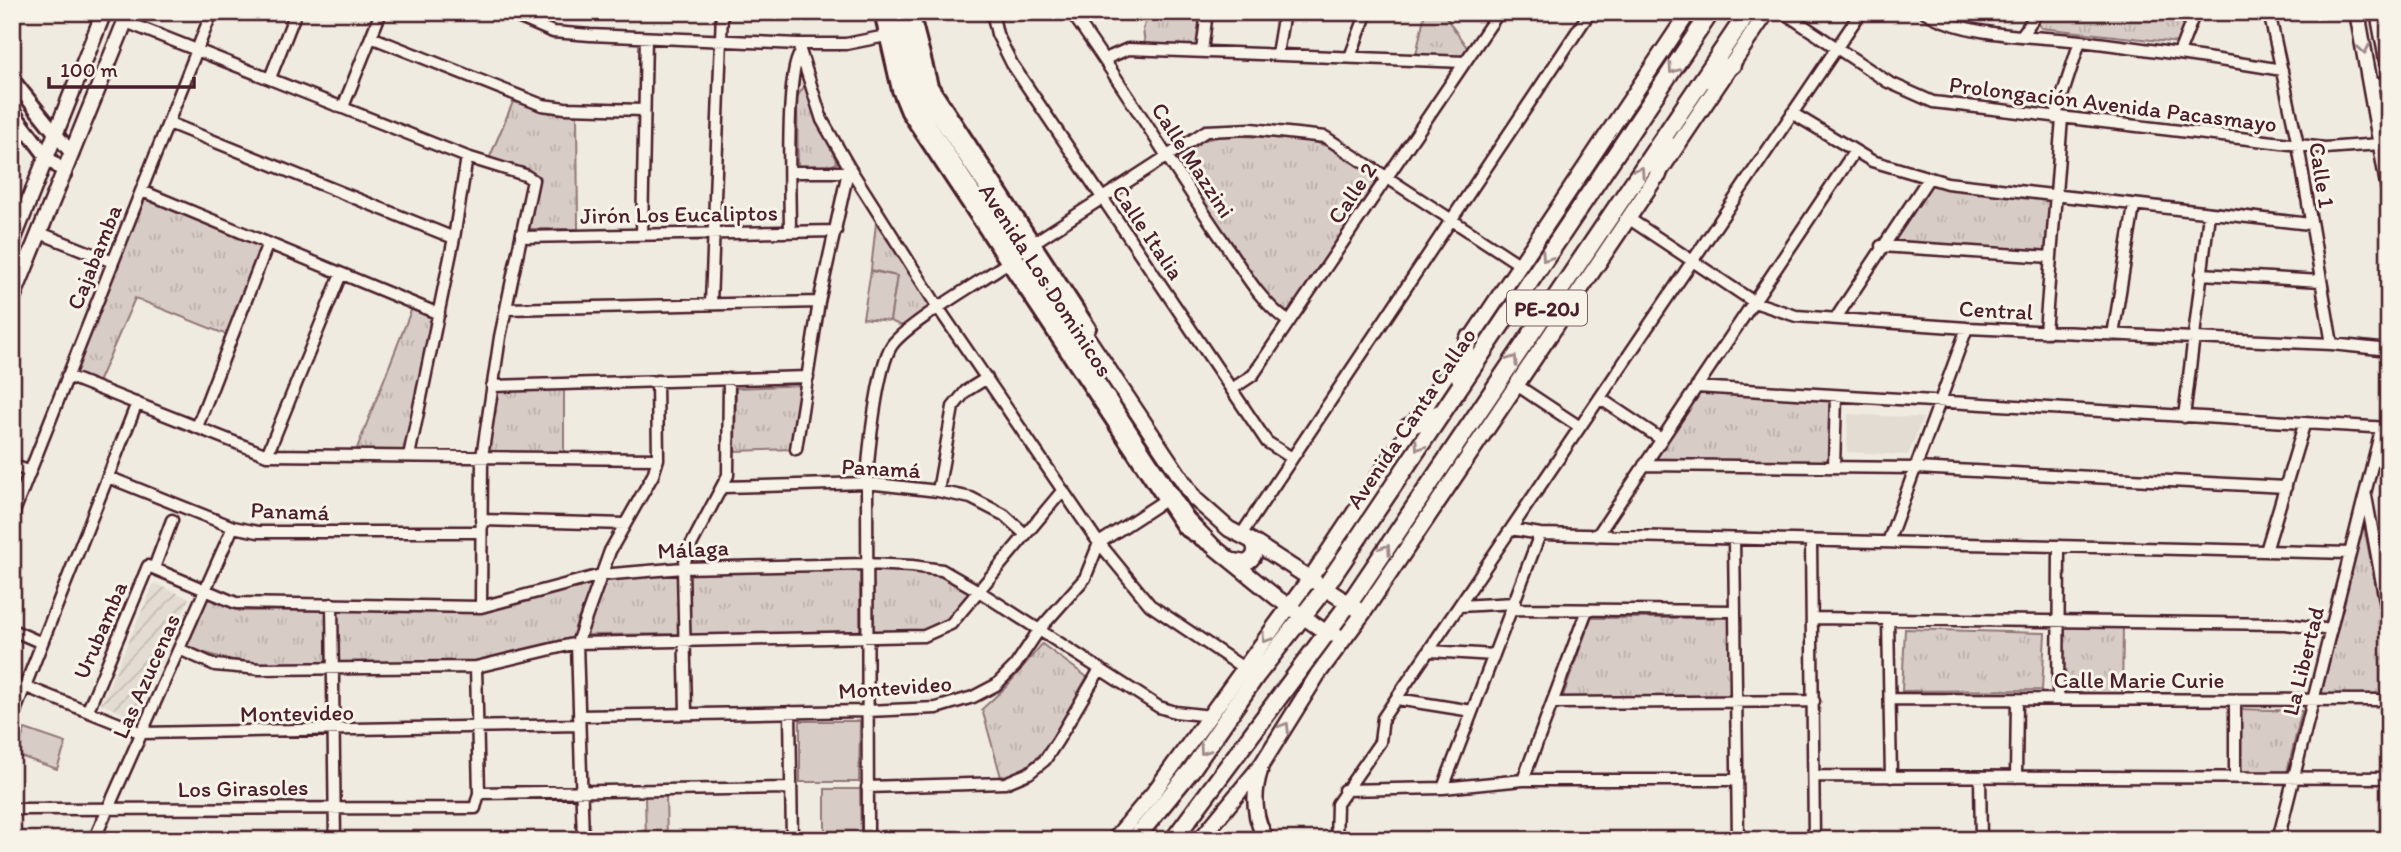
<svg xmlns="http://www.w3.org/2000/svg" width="2401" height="852" font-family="Itim,sans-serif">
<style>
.built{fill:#e3dcd2}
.industrial{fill:url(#industrial-furrows)}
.green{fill:#d8cdc6;stroke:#917678;stroke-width:2}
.park{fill:url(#park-tufts);stroke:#917678;stroke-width:2}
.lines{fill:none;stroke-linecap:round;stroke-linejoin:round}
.minor-casing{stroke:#4a1f2b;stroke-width:15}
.tertiary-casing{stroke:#4a1f2b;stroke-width:18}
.secondary-casing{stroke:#4a1f2b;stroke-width:19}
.trunk-casing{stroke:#4a1f2b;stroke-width:21}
.minor{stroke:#f7f3e8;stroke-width:10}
.tertiary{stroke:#f7f3e8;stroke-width:12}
.secondary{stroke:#f7f3e8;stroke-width:14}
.trunk{stroke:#f7f3e8;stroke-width:16}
.oneway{stroke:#a0898a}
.labels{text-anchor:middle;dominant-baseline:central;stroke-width:6;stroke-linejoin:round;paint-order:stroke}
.shield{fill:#f7f3e8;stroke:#7e5f64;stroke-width:2}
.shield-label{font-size:21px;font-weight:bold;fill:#4a1f2b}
.street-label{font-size:23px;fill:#4a1f2b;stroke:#f7f3e8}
</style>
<defs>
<pattern id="industrial-furrows" width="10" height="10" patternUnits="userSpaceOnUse" patternTransform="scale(1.75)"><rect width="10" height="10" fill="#e3dcd2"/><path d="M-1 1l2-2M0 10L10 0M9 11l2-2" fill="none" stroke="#c4bcb4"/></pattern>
<pattern id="park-tufts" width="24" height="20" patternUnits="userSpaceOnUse" patternTransform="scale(1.75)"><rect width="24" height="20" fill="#d8cdc6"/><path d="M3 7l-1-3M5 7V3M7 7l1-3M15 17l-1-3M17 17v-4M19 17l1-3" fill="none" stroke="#bbb0aa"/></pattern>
</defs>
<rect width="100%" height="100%" fill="#f0ebe0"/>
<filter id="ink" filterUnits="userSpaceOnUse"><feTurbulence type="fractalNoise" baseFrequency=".0143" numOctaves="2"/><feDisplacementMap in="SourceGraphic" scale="14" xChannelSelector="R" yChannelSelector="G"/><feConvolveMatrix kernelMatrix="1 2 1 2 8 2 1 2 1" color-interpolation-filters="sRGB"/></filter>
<g filter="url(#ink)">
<!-- built -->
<path class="built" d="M1848,414L1923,418L1908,455L1847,452Z"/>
<!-- industrial -->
<path class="industrial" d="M154,583L189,598L136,719L101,704Z"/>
<!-- green -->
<path class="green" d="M871,271L897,276L890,321L863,318Z
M800,721H860L859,782H800Z
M25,729L66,743L57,769L16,755Z
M825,789H860L861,840H825Z
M645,796H666L667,840H646Z"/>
<!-- park -->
<path class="park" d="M1149,12H1201L1198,47L1145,45L1143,29Z
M1425,12H1442L1468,49L1463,58L1416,55Z
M2045,12H2191L2179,43L2041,28L2037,23Z
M805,85L837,163L829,167L798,168L797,97Z
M513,102L577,115L578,229H528L540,177L489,159Z
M1227,135L1307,140L1333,148L1378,178L1288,316L1273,305L1174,160L1204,140Z
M1930,185L2050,200L2046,253L1890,242Z
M142,191L268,243L232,337L135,298L96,387L67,376Z
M876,223L932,306L902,326L890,321L897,276L871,270Z
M412,308L434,316L405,450L356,451Z
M804,385L794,449L735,451L736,388Z
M564,389V453H488L496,390Z
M1699,392L1832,400L1830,463L1652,461Z
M2363,521L2389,656V693L2321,696Z
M860,568V633L689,635L687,570Z
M870,568C912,568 934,570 970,590C938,639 927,633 871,634Z
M678,571L679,634L584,635L603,580Z
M594,580L575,627L574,640L483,662L336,663L335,610L474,612Z
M208,599L240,611L326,610V663C273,664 236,667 186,646Z
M1591,618H1730L1732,697L1562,699Z
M2062,625L2123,626L2122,697H2063Z
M1905,629L2045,633L2042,690L1902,691Z
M1042,644L1087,677C1067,711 1046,770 1001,777L982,709L1007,686Z
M2237,709L2302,711L2287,772H2236Z"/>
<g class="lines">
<defs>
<path id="minor" d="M506,12L553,32L590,35L798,44H846L886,36
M992,12L997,34L1012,64L1267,442L1292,458
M1075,12L1076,19C1126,89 1170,164 1219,235C1240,265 1258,301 1289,322
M1783,12L1888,82L1933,102L2325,148L2380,144
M1925,12C1965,37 2035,36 2081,41C2148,49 2215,59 2282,70
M2269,12L2298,145L2332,344
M126,22L467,157L525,175L533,180L500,337L482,457L481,607
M2022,35L2038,12
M371,37L542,105L565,108L644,110
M798,44L822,120L849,167L939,309L1096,539L1150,605L1245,669
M1202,51L1207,12
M2179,53L2195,12
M1277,54L1284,12
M1350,57L1367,12
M1105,59L1128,49L1465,62
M270,78L296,12
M2370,85L2389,82
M343,107L381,12
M1792,113L1872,161L1947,183L2310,224
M2055,118L2080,41
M169,123L454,238
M791,172H848
M142,191L439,314
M1628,218L1754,302L1796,316L1967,328L2332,344L2389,350
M790,231C790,200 785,73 800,54
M40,233L113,262
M642,234L646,38
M522,237L836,231
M1033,243L1206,131L1251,129L1325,137L1519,264
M1881,246L2051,257
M2201,274L2321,281
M711,304L722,12
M506,309L819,302
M1836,318L1928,179
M2045,332L2062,118
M2113,335L2134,206
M67,376L267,455L658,459
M1515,384L1580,427
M492,386L808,377
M1696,387L2389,428
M1232,389L1253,375L1499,12
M1601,399L1661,439
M2184,417L2209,214
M197,427L268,243
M796,449L819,302L849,167
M267,455L341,274
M409,456L454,238L467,157
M12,465L30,472
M1644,465L1916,468L2286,487
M1834,467L1836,396
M108,477L233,527L258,532H481
M723,487L867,483L938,491L971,498L1004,515L1025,534
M938,491L953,407L966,391L987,378
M2366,496L2389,622
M12,517L212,12
M481,520L625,524
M1511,529L1540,534
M1241,535L1590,12
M1597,536L1854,152
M1734,539L1738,840
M1811,541L1814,840
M1888,542L1967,328
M2266,551L2304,425
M154,568L172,520
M332,604L335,840
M1459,606L1515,603
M1513,609L1735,611
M1812,618L2286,624L2331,630
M1888,619L1891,777
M12,630L42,643
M179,649L215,665L260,669L476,667L577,643L924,636L951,624L1063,490
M1430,651L1494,655
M24,686L142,733L579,725
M1397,699L1472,711
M1890,699L2389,700
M2058,699L2059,546
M1552,703L1814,701
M88,710L148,566L236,603L481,607L601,575L683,568L866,564L912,566L942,570L977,590L1159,707L1175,712L1211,716
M790,712L792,840
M686,713L683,568L689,549L728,475L729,379
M579,716L867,711L936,708L973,697L996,685L1015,666L1039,630L1085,578L1099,543L1165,500
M12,719L137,403
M1815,776L2389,778
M1980,777L1981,840
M2016,777L2017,699
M2235,778V700
M1523,780L1587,610
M867,787L1005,783L1029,773L1045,760L1058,740L1100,669
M1443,788L1540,534L2350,553
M1344,790L1443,788L1523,780H1737
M479,793L791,788
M12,809L475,808L479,793L476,667
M94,840L233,527
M583,840L577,643L610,551L653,475L658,459L657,381
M868,840L867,483C868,455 877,367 892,345C908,323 981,281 1007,263
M1336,840L1337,804L1380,742L1383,718L1861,12
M2278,840L2381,430"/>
<path id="tertiary" d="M881,12L899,90L908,112L1184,528L1212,546
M912,12L931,86L1089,328
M12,79L72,154
M12,111L47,157L65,173"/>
<path id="secondary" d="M892,12L916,106L1187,519L1214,547L1277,598L1328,634L1337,635
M904,12L920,81L928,99L1195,499L1229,529L1252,541L1357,609
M2357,12L2389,190
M2378,12L2389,71
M12,243L104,12
M12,300L129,12
M1234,561L1245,563C1255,559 1258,550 1252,541
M1260,771C1253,792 1253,822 1268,840
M1114,840L1154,792L1318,567L1689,12
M1200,840L1262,764L1318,674L1364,612L1767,12"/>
<path id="trunk" d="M1708,79L1732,65
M1658,175L1665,140
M1460,378L1468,339
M1408,427L1442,412
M1134,840L1192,769L1256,676L1324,589L1711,12
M1173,840L1355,595L1748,12"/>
</defs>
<!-- minor casing -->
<use href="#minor" class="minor-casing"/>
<!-- tertiary casing -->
<use href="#tertiary" class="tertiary-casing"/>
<!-- secondary casing -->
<use href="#secondary" class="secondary-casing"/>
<!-- trunk casing -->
<use href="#trunk" class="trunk-casing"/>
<!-- minor -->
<use href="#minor" class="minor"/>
<!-- tertiary -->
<use href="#tertiary" class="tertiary"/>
<!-- secondary -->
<use href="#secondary" class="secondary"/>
<!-- trunk -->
<use href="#trunk" class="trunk"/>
</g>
<!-- one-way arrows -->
<defs><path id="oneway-chevron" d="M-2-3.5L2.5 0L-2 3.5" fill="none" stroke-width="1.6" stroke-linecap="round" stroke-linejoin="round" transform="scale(1.75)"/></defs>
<g class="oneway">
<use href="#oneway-chevron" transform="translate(2364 49) rotate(80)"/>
<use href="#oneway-chevron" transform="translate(1673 69) rotate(124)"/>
<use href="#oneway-chevron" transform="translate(1640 171) rotate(-56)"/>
<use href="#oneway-chevron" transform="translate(1546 257) rotate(124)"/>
<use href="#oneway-chevron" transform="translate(1513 360) rotate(-56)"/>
<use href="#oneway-chevron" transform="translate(1419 446) rotate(124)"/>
<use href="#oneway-chevron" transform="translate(1386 549) rotate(-56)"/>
<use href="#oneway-chevron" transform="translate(1266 638) rotate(126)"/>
<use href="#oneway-chevron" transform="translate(1285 727) rotate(-58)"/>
<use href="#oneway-chevron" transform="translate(1204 750) rotate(125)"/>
</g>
</g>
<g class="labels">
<!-- shield labels -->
<rect class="shield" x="1507" y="290.5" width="80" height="35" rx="5"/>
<g class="shield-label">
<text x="1547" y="308">PE-20J</text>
</g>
<!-- street labels -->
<g class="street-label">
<text transform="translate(2113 104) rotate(7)">Prolongación Avenida Pacasmayo</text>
<text transform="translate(1193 160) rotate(57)">Calle Mazzini</text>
<text transform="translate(2322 175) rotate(81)">Calle 1</text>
<text transform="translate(1352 193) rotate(-56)">Calle 2</text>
<text transform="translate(679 214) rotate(-1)">Jirón Los Eucaliptos</text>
<text transform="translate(1148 232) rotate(56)">Calle Italia</text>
<text transform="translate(94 257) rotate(-68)">Cajabamba</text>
<text transform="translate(1046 280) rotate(57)">Avenida Los Dominicos</text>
<text transform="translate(1996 310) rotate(3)">Central</text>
<text transform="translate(1411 418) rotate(-56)">Avenida Canta Callao</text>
<text transform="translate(881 468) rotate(3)">Panamá</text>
<text transform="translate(290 511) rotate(2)">Panamá</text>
<text transform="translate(693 549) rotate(-3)">Málaga</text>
<text transform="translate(100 630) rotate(-67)">Urubamba</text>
<text transform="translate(2303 661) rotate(-76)">La Libertad</text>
<text transform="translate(146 676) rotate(-66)">Las Azucenas</text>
<text x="2139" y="680">Calle Marie Curie</text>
<text transform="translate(895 687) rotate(-4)">Montevideo</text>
<text transform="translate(297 713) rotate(-1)">Montevideo</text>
<text transform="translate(243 788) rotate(-1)">Los Girasoles</text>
</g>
</g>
<!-- margin -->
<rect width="2401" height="852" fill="none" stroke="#f7f3e8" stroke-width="42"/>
<rect x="21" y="21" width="2359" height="810" fill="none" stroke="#4a1f2b" stroke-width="2.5" filter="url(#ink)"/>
<!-- scale -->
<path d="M49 77v10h145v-10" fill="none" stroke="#4a1f2b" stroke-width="3.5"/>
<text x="60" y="77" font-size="21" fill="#4a1f2b" stroke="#f7f3e8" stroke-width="5" paint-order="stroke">100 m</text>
</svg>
